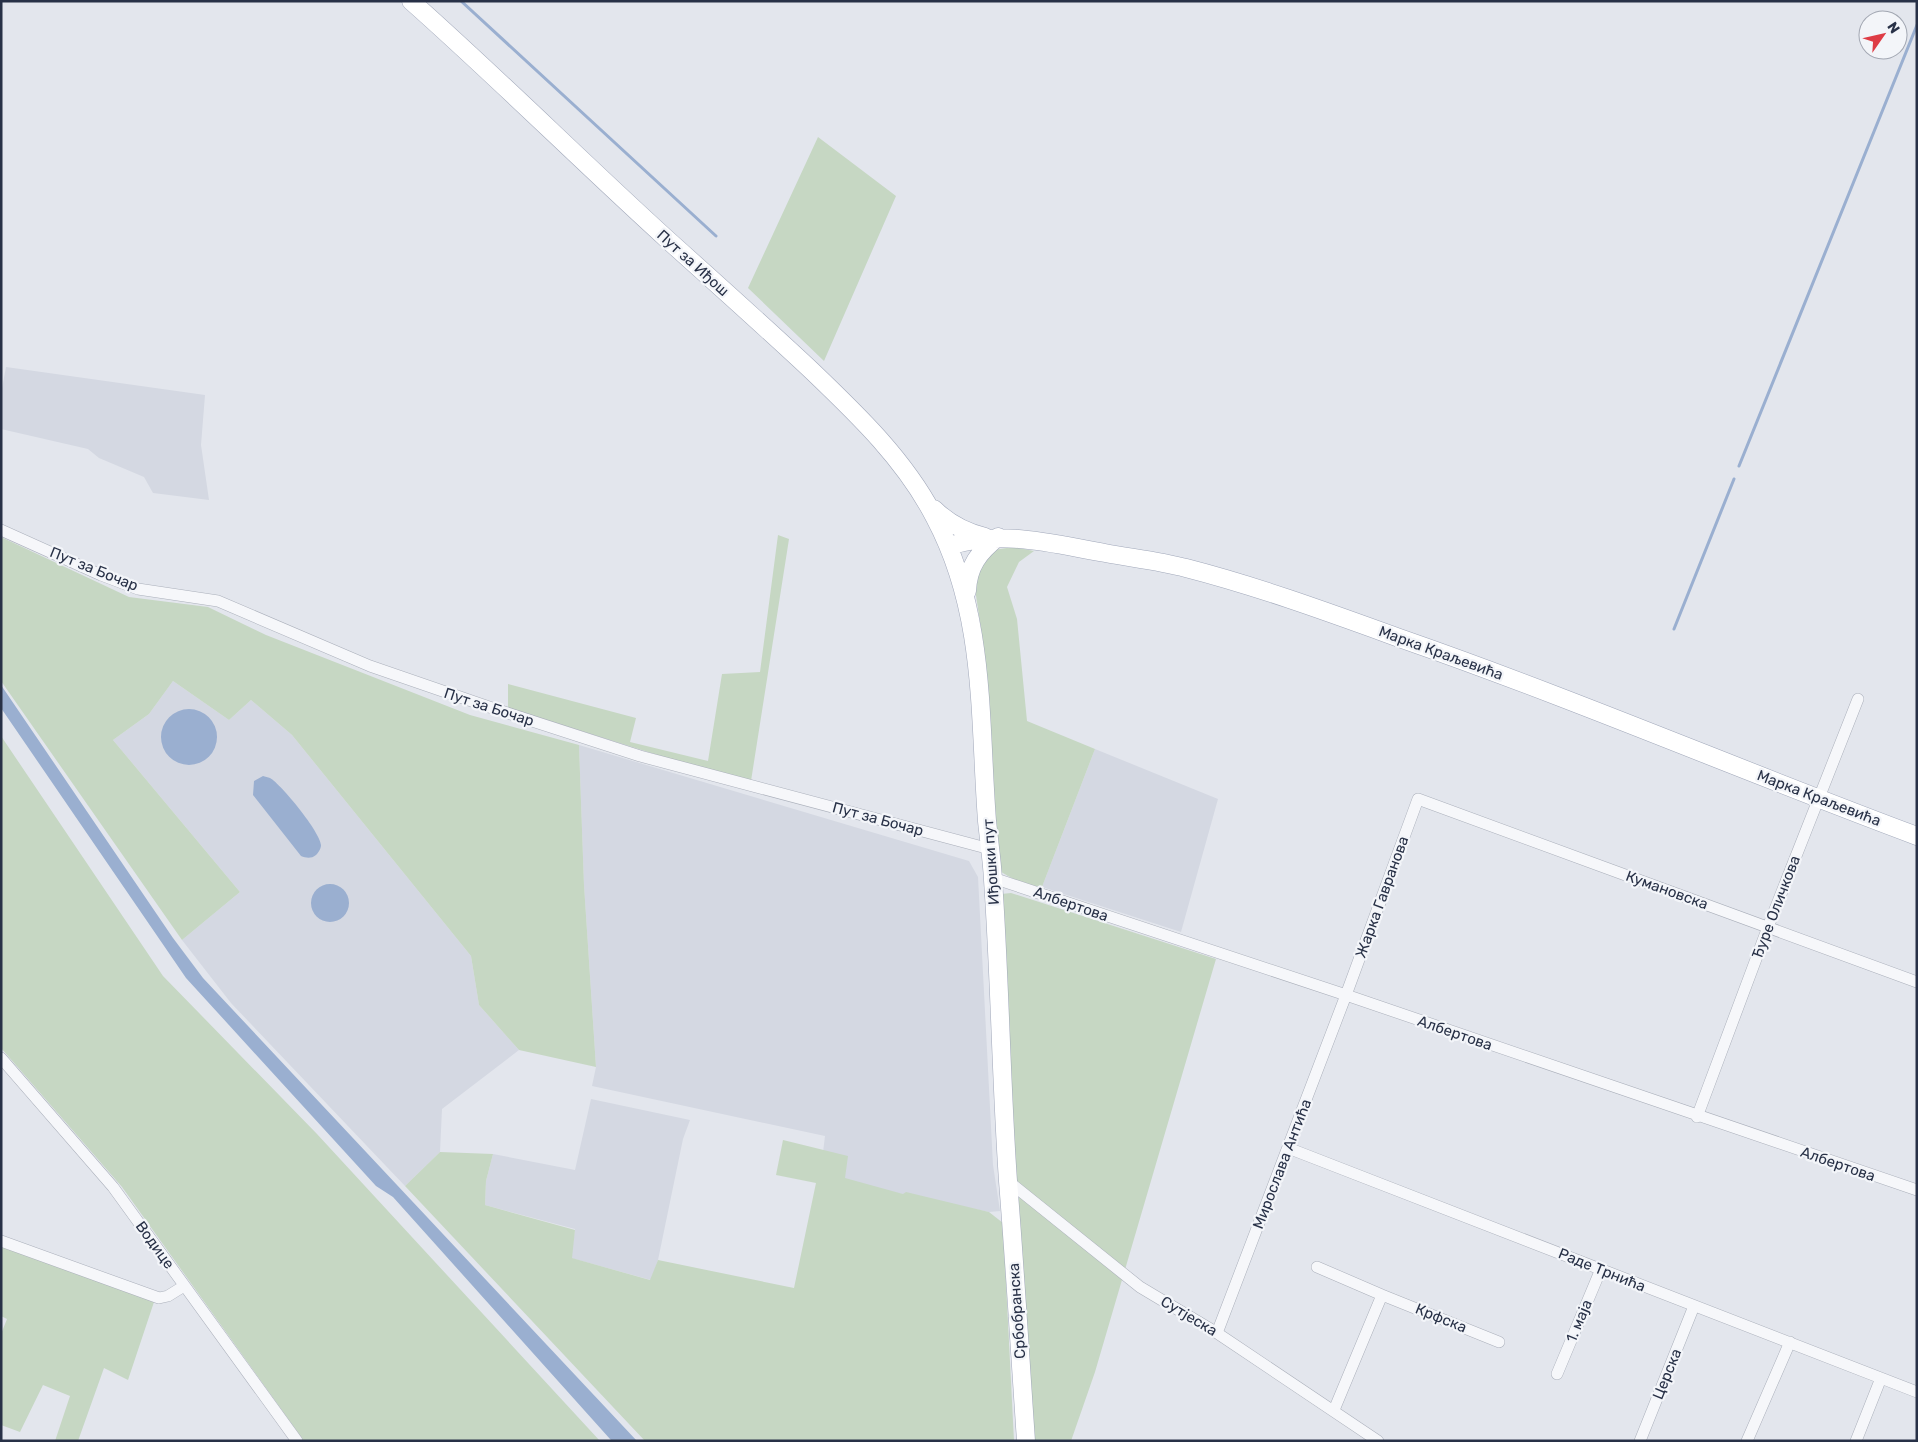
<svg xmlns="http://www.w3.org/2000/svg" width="1918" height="1442" font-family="Rubik,sans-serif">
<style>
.built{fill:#d4d8e2}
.green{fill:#c6d7c3}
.water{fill:#9aafd0}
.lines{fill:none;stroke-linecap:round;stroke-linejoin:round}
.stream{stroke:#9aafd0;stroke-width:3}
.street-casing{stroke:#abb0bb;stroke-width:12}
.primary-casing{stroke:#a1a8ba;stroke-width:19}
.street{stroke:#f6f7fa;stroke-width:11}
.primary{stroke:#fff;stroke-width:18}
.labels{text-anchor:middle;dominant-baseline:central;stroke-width:4.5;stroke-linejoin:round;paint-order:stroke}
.street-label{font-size:15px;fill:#283147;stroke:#f3f5f9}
</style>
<rect width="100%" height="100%" fill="#e3e6ed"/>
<!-- built -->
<path class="built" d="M6,367L205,395L201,445L209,500L153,493L144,477L99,458L88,449L1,429V394Z
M173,681L229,720L251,700L292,735L471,956L479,1005L519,1050L442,1109L440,1152L405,1186L231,1003L182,940L240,892L113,740L149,714Z
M579,745L969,861L978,877L993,1165L1000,1211L989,1212L820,1177L825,1136L592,1086L596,1067L584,885Z
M1095,749L1218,799L1181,932L1042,887Z
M591,1099L690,1120L683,1139L658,1260L651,1280L571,1258L575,1229L485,1205L486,1181L493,1154L575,1170Z"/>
<!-- green -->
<path class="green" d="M818,137L896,196L824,361L748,288Z
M778,535L789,539L751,781L664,757L508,708V684L636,718L630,742L708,761L722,674L760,672Z
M1,537L129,597L208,607L266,635L470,715L579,745L584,885L596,1067L519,1050L479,1005L471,956L292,735L251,700L229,720L173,681L149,714L113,740L240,892L182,940L1,681Z
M1013,547L1034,551L1019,562L1007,587L1017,619L1027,721L1095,749L1042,887C1025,885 1012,879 998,870L981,629L974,582L981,557L994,550Z
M1,736L163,976L317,1134L600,1441H304L122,1187L1,1048Z
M1011,893L1216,959L1095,1372L1071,1441H1031L1015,1177L1001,894Z
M783,1140L848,1156L845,1178L903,1194L906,1192L989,1212L1003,1223L1014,1441H645L405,1186L440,1152L493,1154L486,1181L485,1205L575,1230L572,1258L650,1280L658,1260L794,1288L816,1183L776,1175Z
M1,1240L152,1292H163L154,1302L128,1380L104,1368L78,1441H55L70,1396L43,1385L20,1432L1,1425V1334L7,1319L1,1316Z"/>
<!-- water -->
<path class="water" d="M1,685L173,938L203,978L637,1441H612L610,1439L393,1197L376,1186L186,978L1,708Z
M161 737a28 28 0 1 1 56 0a28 28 0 1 1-56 0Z
M263,776C265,777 268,777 270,778C281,784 321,833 321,845C321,849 318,853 316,855C311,859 306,858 301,856L253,795L254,781Z
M311 903a19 19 0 1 1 38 0a19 19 0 1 1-38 0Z"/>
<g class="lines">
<!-- stream -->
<path class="stream" d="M461,1L716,236
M1739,466L1917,25
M1674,629L1734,479"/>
<defs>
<path id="street" d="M1,530L101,575L138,589L218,601L370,666L489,707L640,756L990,849
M993,878L1346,995L1917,1190
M1,1058L113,1187L297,1441
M1697,1117L1768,927L1858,699
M1288,1148L1917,1392
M1008,1181L1140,1287L1217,1333L1378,1441
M1,1241L159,1298L168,1296L184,1286
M1317,1267L1382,1295
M1217,1333L1346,995L1418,799L1917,982
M1557,1374L1601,1269
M1334,1410L1382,1295L1499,1342
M1640,1441L1694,1306
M1747,1441L1790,1342
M1856,1441L1881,1378"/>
<path id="primary" d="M411,1C499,79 582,162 669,241C717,284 765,327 812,371C858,415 906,461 935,518C986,614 979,716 987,821C989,841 992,860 993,880C1000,980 1001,1081 1008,1181C1015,1268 1020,1354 1026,1441
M934,509C949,524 965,532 985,537
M949,546C1002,529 1053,544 1105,553C1132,558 1160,561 1186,568C1260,587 1333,614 1405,640C1577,700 1745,772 1917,836
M967,591C968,566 979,552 998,537"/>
</defs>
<!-- street casing -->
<use href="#street" class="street-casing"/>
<!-- primary casing -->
<use href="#primary" class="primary-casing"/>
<!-- street -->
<use href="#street" class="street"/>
<!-- primary -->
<use href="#primary" class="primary"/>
</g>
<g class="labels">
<!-- street labels -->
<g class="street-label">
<text transform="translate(693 263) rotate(42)">Пут за Иђош</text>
<text transform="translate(94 569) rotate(22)">Пут за Бочар</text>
<text transform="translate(1441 653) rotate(20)">Марка Краљевића</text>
<text transform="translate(489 707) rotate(18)">Пут за Бочар</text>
<text transform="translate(1819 798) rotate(21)">Марка Краљевића</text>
<text transform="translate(878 819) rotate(15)">Пут за Бочар</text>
<text transform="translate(991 862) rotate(-94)">Иђошки пут</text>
<text transform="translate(1667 890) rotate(20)">Кумановска</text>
<text transform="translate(1382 897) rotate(-70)">Жарка Гавранова</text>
<text transform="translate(1071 904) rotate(19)">Албертова</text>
<text transform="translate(1776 907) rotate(-69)">Ђуре Оличкова</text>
<text transform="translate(1455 1033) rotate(19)">Албертова</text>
<text transform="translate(1282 1164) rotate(-69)">Мирослава Антића</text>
<text transform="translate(1838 1164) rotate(19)">Албертова</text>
<text transform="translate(155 1245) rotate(54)">Водице</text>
<text transform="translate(1602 1270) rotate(22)">Раде Трнића</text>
<text transform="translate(1017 1311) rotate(-94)">Србобранска</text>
<text transform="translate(1189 1316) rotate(31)">Сутјеска</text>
<text transform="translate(1441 1318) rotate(22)">Крфска</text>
<text transform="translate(1579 1321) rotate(-67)">1. маја</text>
<text transform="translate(1667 1374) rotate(-68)">Церска</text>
</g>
</g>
<!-- border -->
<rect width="1918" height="1442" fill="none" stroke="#283147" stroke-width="5"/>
<!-- north arrow -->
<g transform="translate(1883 35) rotate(56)"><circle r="24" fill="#f3f5f9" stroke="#a2a7b2"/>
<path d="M0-4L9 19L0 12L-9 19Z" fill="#de3c45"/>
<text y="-8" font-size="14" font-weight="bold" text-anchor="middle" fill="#283147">N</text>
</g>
</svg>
